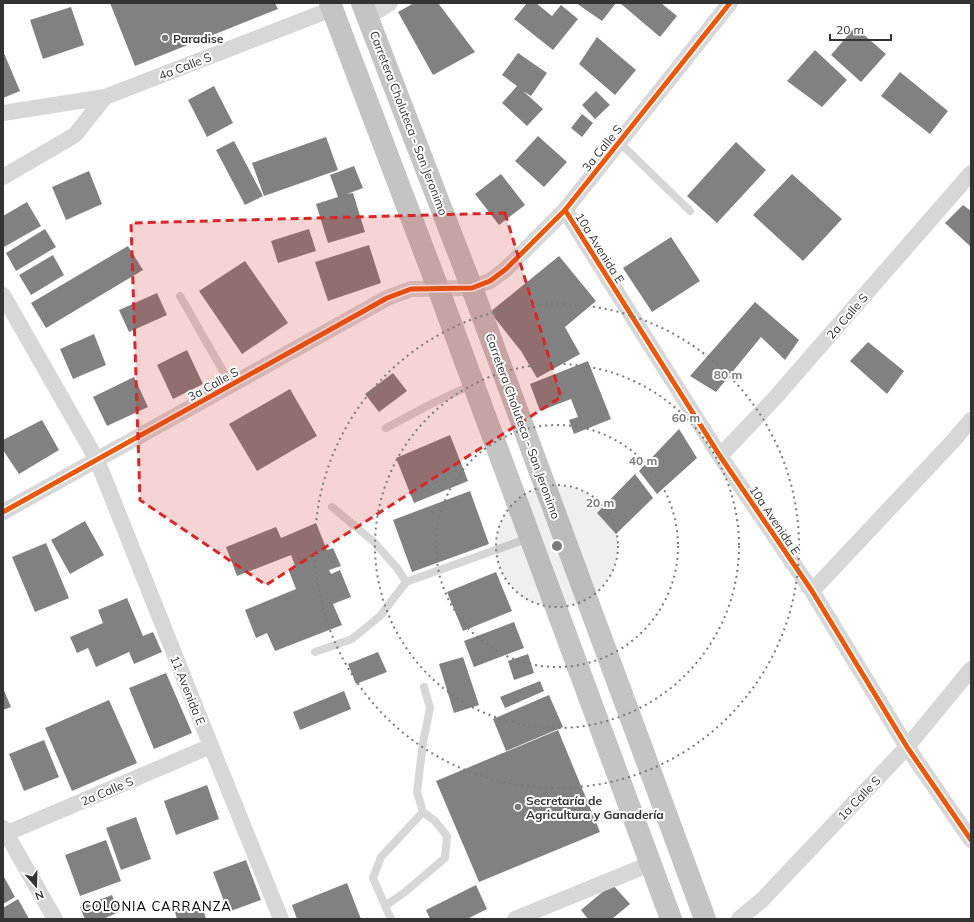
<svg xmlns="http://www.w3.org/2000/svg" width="974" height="922" font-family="Mulish,sans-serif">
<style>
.building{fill:#818181}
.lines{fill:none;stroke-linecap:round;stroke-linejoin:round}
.lane{stroke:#d7d7d7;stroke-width:8}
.street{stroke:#d7d7d7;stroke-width:16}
.highway{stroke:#c4c4c4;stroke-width:22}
.cycleway-casing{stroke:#fff;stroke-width:8}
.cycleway{stroke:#e8590c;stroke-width:5}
.marked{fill:#d62828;fill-opacity:0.2;stroke:#d62828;stroke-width:3;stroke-dasharray:8 5;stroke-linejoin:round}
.ring{fill:none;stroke:#7a7a7a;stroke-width:2;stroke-dasharray:2 4}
.poi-dot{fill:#7a7a7a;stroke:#fff;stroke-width:1.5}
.labels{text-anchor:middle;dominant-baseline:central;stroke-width:4;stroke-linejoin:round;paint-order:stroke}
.poi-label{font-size:12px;font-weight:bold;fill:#333;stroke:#fff;text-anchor:start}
.street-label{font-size:12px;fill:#333;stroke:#fff}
.neighbourhood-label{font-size:13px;letter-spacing:1px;fill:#000;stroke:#fff}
.centre{fill:#7a7a7a;stroke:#fff;stroke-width:2}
.ring-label{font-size:12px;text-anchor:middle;font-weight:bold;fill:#7a7a7a;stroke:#fff;stroke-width:4;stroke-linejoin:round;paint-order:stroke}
</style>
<rect width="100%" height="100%" fill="#fff"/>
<!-- building -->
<path class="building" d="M110,3H275L278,9L135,66Z
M414,3H438L475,52L433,75L398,12Z
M527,3H536L552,16L561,5L578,19L553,50L514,19Z
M576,3H616L602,21Z
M620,3H661L677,16L660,37Z
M71,7L84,45L43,59L30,20Z
M855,27L886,54L861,82L831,55Z
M597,37L636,70L615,95L579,64Z
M815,50L847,80L822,107L787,81Z
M3,51L20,91L3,98Z
M518,53L547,73L531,96L523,91L543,109L527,126L502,103L517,86L502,75Z
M900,72L948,111L930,134L881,96Z
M214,86L233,123L207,137L188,100Z
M596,91L610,105L595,119L582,105Z
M582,114L593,123L582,137L571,128Z
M538,136L567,162L544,187L515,161Z
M326,137L338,170L264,196L252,163Z
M234,141L263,196L245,205L216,150Z
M736,142L766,170L717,223L687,196Z
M354,166L363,188L347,194L353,193L365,232L328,243L316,204L338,197L330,175Z
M89,171L102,204L66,220L52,187Z
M501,174L525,205L499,225L475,194Z
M792,174L842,219L803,261L753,215Z
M27,202L41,226L4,247L3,245V216Z
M963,205L971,211V247L945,223Z
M45,229L56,247L16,271L6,253Z
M309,229L316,251L278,263L271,241Z
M671,237L700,281L652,312L623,268Z
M369,245L381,283L328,301L315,262Z
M128,246L143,270L46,328L31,303Z
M53,255L64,275L31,295L19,275Z
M559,256L596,301L565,327L580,354L537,378L521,351L490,312Z
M245,261L288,323L242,354L199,291Z
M157,293L167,315L129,332L119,310Z
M755,302L799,340L785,360L761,337L716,392L690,376Z
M94,334L106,365L73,379L60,349Z
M868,342L904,371L887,394L850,361Z
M187,350L203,384L173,399L157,365Z
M588,361L611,419L574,434L569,420L578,417L571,399L540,411L530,384Z
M393,373L407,391L379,412L365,394Z
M134,377L148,407L107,426L93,397Z
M290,389L317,436L257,471L229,424Z
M42,420L59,450L19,474L3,450V440Z
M679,429L697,458L657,494L639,471Z
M450,435L468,481L414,503L396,458Z
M635,474L653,498L616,534L597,513Z
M470,491L489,544L412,572L393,520Z
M85,521L104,555L70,574L51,540Z
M316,523L327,550L333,548L341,566L329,570L331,574L340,570L351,597L333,604L342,625L275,651L267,633L256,638L245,610L296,589L289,571L296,568L291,555L237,576L226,547L276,527L281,538Z
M46,543L69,598L35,612L12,557Z
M496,572L512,611L463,631L447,592Z
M127,598L143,636L153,632L162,652L134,664L129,652L96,667L88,648L77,653L70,637L103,623L98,610Z
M514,622L524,648L474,667L464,641Z
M378,652L387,672L356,684L348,664Z
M528,654L534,673L514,680L508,661Z
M463,657L479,705L454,713L439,664Z
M166,673L192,733L154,749L129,688Z
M540,681L544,691L505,708L500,697Z
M3,688L11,707L3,710Z
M344,691L351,709L300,730L293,712Z
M549,695L563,727L506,751L493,719Z
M109,700L137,763L72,791L45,728Z
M558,730L600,832L479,882L436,781Z
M44,740L59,777L24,791L9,754Z
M207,785L219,819L176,835L164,801Z
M136,817L151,859L121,870L106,828Z
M106,840L121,881L80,896L65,855Z
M246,860L261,900L228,912L213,872Z
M3,875L15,897L3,904Z
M347,883L361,919H297L292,905Z
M612,884L630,904L612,919H588L581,910Z
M476,885L487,909L467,919H430L426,910Z
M112,895L119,912L103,919H85L80,907Z
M18,899L29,919H3V908Z
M202,904L206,919H177L175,912Z"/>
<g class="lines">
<!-- lane -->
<path class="lane" d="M619,142L690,211
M180,296L231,385
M386,428L431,404L473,384
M332,507L374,542L397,568L406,582
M315,652L352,639L380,616L406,582L529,538
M385,906L405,892L445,858L447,836L435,821L423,812
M391,919L373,878L381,857L423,812L417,792L423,743L430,708L424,687"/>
<!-- street -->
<path class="street" d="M368,17L390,3
M3,113L105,97
M3,177L75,135L105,97L332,9
M565,210L720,456L812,591L907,747L971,840
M3,295L97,460L211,746L281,919
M720,456L774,399L971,173
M3,512L387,298L411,289L472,288L490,281L506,269L565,210L730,3
M812,591L953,441L971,420
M3,828L55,919
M3,835L211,746
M515,919L650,864
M739,919L762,900L907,747L971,669"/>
<!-- highway -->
<path class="highway" d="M330,3L438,288L671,919
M362,3L472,288L705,919"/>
<defs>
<path id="cycleway" d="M565,210L720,456L812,591L907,747L971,840
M3,512L387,298L411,289L472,288L490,281L506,269L565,210L730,3"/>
</defs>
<!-- cycleway casing -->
<use href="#cycleway" class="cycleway-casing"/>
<!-- cycleway -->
<use href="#cycleway" class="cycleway"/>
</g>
<!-- marked area -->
<path class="marked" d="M505,213L561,397L266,585L140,500L131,223Z"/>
<!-- distance rings -->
<circle cx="557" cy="546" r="61" fill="#7a7a7a" fill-opacity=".12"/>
<g class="ring">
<circle cx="557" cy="546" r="61"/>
<circle cx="557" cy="546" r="121"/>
<circle cx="557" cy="546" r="182"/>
<circle cx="557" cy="546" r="242"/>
</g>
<!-- markers -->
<g class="poi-dot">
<circle cx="165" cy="38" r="4"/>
<circle cx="518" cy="807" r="4"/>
</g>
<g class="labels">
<!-- poi labels -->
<g class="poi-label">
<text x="173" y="38">Paradise</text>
<text x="526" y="800">Secretaría de<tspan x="526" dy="14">Agricultura y Ganadería</tspan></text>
</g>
<!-- street labels -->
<g class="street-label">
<text transform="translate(185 66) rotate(-21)">4a Calle S</text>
<text transform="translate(409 123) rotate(69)">Carretera Choluteca - San Jeronimo</text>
<text transform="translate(602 148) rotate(-51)">3a Calle S</text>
<text transform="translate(600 248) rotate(58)">10a Avenida E</text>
<text transform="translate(847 316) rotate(-49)">2a Calle S</text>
<text transform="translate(213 384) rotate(-29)">3a Calle S</text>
<text transform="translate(523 426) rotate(70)">Carretera Choluteca - San Jeronimo</text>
<text transform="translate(775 520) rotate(56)">10a Avenida E</text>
<text transform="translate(188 690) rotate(68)">11 Avenida E</text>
<text transform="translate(107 791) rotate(-23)">2a Calle S</text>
<text transform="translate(859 798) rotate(-46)">1a Calle S</text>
</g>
<!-- neighbourhood labels -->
<g class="neighbourhood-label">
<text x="157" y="906">COLONIA CARRANZA</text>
</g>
</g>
<circle cx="557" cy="546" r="6" class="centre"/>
<g class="ring-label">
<text x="728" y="379">80 m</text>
<text x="686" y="422">60 m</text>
<text x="643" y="465">40 m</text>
<text x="600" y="507">20 m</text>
</g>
<!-- border -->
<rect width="974" height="922" fill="none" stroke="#333333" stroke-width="8"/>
<!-- north arrow -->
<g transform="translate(36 886) rotate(160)" stroke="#ffffff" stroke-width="3" paint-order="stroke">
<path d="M0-3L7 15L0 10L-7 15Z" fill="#333333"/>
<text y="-6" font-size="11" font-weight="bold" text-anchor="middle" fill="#333333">N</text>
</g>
<!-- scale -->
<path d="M830 34v6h61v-6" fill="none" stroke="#333333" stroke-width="2"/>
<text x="836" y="34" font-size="12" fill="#333333" stroke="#ffffff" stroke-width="3" paint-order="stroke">20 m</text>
</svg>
